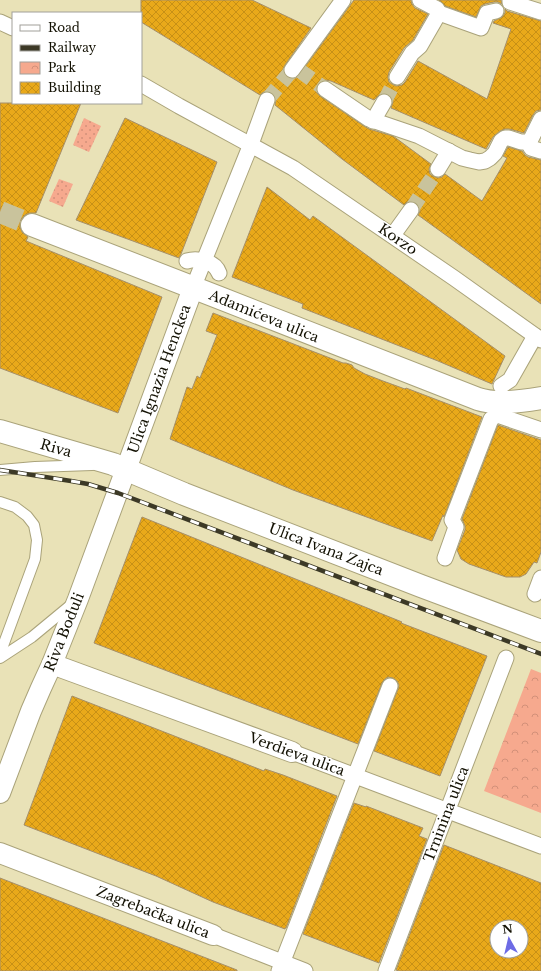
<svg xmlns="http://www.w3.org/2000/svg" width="541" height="971" font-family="'Libre Baskerville',serif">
<defs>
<pattern id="grass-dots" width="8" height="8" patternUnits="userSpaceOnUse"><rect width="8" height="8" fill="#f6a98e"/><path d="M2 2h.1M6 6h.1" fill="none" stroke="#d29079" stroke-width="1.8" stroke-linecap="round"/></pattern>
<pattern id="park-crowns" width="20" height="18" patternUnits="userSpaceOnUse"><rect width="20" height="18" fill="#f6a98e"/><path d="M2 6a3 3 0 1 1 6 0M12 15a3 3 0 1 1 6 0" fill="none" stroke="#d29079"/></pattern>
<pattern id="building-cross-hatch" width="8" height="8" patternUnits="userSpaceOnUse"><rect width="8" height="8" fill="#e9a91a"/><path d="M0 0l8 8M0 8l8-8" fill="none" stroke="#c79016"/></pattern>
</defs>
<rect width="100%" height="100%" fill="#e9e2b7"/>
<g fill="url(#grass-dots)">
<polygon points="84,118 101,126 89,152 73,145"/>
<polygon points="59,179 73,184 63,207 49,201"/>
</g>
<polygon fill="url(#park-crowns)" points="531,669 541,673 541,813 484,791"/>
<g fill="url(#building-cross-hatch)" stroke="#a58f6a" fill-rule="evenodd">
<polygon points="141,0 252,0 311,28 285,65 283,69 284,74 287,77 291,79 296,78 299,75 354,0 411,0 412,4 415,8 428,14 413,40 404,48 389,72 388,77 389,82 392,84 396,86 402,85 405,82 418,61 487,99 511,29 493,23 494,21 502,17 505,13 505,9 507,11 541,21 541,110 536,111 533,115 524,133 509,129 505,129 500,131 493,137 486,149 391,108 393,102 392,97 388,94 384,93 380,94 374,100 331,81 325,80 321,81 318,84 316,89 317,93 320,96 364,126 369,129 393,136 431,164 429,169 430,174 433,176 438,178 442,177 445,174 482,201 507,158 503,156 508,147 522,151 525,155 528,157 541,160 541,304 418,215 420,211 419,207 417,203 412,201 407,202 404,205 342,159 275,105 276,99 274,94 270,92 266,91 262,93 260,95 141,22"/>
<polygon points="439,0 501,0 502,4 498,2 494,2 485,4 481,6 476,17 445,6"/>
<polygon points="0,103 81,103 36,213 30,213 25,215 20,221 20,227 22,232 28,237 26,241 162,297 118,413 0,368"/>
<polygon points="125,118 217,162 181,254 179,258 76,220"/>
<polygon points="267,187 310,220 313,216 505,356 492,384 438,361 302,308 303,304 232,277"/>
<polygon points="213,313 343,363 346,363 352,365 354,368 365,374 383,381 405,389 406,388 482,417 444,517 443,515 432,541 293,490 170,439 187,387 192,389 197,376 200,378 217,335 206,331"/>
<polygon points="498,425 541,440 541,552 537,563 534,562 526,574 520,577 506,577 469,564 461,559 457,550 465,530 465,526 462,519"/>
<polygon points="142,517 402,622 401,623 487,656 440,776 374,751 398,689 399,685 397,681 393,678 388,677 385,679 382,683 358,744 94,643"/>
<polygon points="72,696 264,771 265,769 283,775 337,796 286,928 285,928 285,929 213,902 156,876 24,825"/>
<polygon points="354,803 366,807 366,806 423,828 419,836 427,839 379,963 303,934"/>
<path d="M444,845l97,38v88h-142l-3,-1zM497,927h24v24h-24z"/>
<polygon points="0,878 237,970 237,971 0,971"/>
</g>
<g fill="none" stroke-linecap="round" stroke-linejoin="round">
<g stroke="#c9c39c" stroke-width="15" stroke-dasharray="15 8" stroke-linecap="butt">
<polyline points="299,70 325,89"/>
<polyline points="267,100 292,70"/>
<polyline points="384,102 397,77"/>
<polyline points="411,210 438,169"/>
</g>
<polyline stroke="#c9c39c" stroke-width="22" stroke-dasharray="22 11" stroke-linecap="butt" points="0,212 32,225"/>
<defs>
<g id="service">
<polyline points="0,470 35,467 92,465"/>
<polyline points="0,502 15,507 27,516 34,525 37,540 35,559 0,654"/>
<polyline points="0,658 32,637 72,604"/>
</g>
<g id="pedestrian">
<polyline points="510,0 510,2 541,12"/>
<polyline points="439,13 481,28 487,13 496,11"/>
<polyline points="0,22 13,28"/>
<polyline points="292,70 343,0"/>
<polyline points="397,77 412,53 420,46 439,13 437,9 420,0"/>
<polyline points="141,84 179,106 293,168 454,278 541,340"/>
<polyline points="325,89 369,119 419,136 462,158 470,160 479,162 485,161 490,158 495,153 501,141 505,138 509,138 521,142 528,142 531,139 541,119"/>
<polyline points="373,121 384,102"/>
<polyline points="528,142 531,148 541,151"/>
<polyline points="438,169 449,151"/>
<polyline points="393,235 411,210"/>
<path d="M187,261c10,-3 28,0 32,12"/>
<polyline points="193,288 251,144 267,100"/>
<polyline points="501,386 510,380 535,336"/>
<polyline points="445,558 456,527 452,520 491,419 497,415 500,416 541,430"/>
<polyline points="535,594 541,578"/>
<polyline points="292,752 541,846"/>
<polyline points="213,935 305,971"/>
<polyline points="279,971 390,686"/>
<polyline points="386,971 506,658"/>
</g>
<g id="minor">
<polyline points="52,664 292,752"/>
<polyline points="0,793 31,711 41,688 52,664 78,599 193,288"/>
<polyline points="0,853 213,935"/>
</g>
<g id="primary">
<path d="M32,225l188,73 258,101c18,6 44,2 63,-1"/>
<polyline points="0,431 113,464 184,494 421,586 541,631"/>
</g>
</defs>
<use href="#service" stroke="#aaa37a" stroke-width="12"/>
<use href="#pedestrian" stroke="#aaa37a" stroke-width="17"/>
<use href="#minor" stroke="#aaa37a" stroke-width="22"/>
<use href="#primary" stroke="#aaa37a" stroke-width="24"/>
<use href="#service" stroke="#fff" stroke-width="10"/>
<use href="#pedestrian" stroke="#fff" stroke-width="15"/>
<use href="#minor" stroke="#fff" stroke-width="20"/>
<use href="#primary" stroke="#fff" stroke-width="22"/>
<defs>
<polyline id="rail" points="0,470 71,481 88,484 118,493 541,654"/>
</defs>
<use href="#rail" stroke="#3c3926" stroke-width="4.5"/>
<use href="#rail" stroke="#fff" stroke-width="3" stroke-dasharray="9" stroke-linecap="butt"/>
</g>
<g text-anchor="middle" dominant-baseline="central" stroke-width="3" stroke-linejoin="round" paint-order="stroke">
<g font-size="14" fill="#131103" stroke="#fff">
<text transform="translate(398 239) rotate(34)">Korzo</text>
<text transform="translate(264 316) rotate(22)">Adamićeva ulica</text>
<text transform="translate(159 379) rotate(-70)">Ulica Ignazia Henckea</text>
<text transform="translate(56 448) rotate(16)">Riva</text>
<text transform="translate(326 549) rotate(21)">Ulica Ivana Zajca</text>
<text transform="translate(64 632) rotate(-68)">Riva Boduli</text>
<text transform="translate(297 754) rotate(20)">Verdieva ulica</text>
<text transform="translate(446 814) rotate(-69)">Trninina ulica</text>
<text transform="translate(153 912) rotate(21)">Zagrebačka ulica</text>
</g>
</g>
<rect x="12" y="12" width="130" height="92" fill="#ffffff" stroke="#a1a09a"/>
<rect x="20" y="25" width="20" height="6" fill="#ffffff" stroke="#a1a09a"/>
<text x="48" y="32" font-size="12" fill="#131103">Road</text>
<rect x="20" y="45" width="20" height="6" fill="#3c3926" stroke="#a1a09a"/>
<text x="48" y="52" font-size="12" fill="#131103">Railway</text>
<rect x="20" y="62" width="20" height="12" fill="url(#park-crowns)" stroke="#a1a09a"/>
<text x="48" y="72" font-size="12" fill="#131103">Park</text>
<rect x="20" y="82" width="20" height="12" fill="url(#building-cross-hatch)" stroke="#a1a09a"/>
<text x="48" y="92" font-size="12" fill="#131103">Building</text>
<g transform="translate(509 939) rotate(352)"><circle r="19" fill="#ffffff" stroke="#a1a09a"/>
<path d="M0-3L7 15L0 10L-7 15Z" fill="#6d6be5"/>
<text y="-6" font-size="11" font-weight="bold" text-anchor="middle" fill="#131103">N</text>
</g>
</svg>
